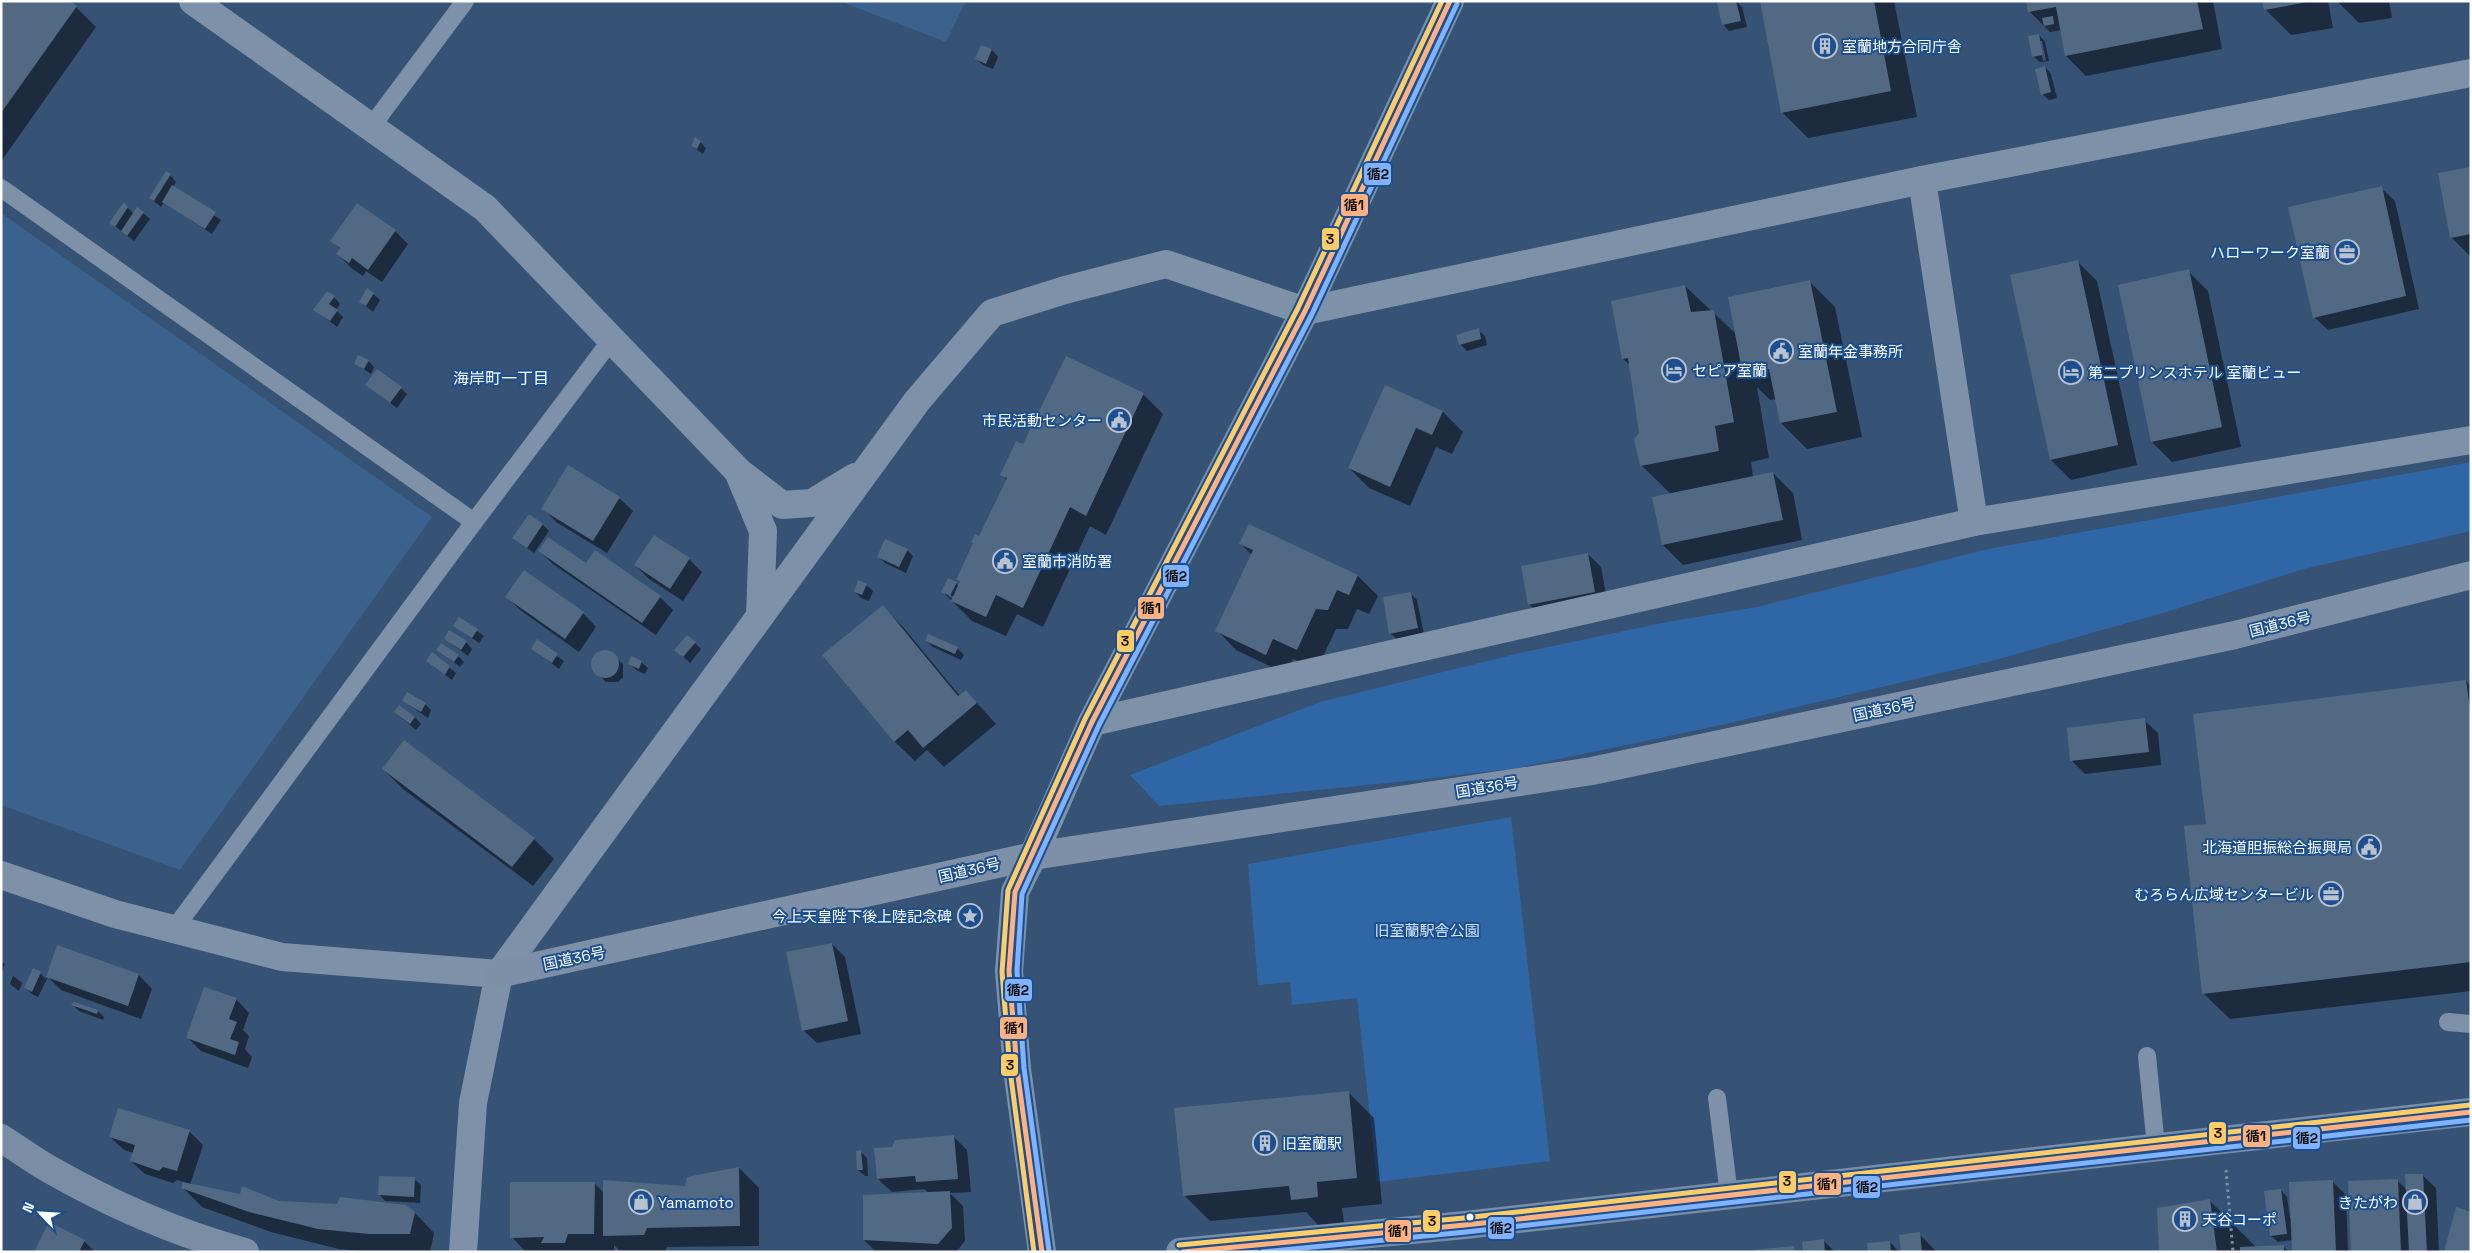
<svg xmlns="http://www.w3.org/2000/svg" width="2472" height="1253" font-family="'Space Grotesk','Noto Sans JP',sans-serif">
<rect width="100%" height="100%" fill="#365274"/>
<g fill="#2f66a5">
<polygon points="2471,462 2471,531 2304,569 2163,613 1992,661 1717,726 1516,768 1428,779 1159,806 1130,775 1320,702 1524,652 1672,621 1757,607 1988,549"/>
<polygon points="1511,817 1550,1161 1377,1182 1357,998 1292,1005 1290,982 1258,985 1248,864"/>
</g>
<g fill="#3b618d">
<polygon points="839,1 966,1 946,42"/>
<polygon points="1,213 432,517 180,870 1,805"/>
</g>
<g fill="#0007" fill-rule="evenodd">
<polygon points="1,1 76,7 96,27 2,160"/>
<polygon points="1732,1 1736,1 1742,7 1747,27 1729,31 1723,24"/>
<polygon points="1761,1 1894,1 1917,117 1808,138 1782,112"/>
<polygon points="2028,1 2213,1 2222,49 2086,76 2066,56 2061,30 2050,32 2030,12"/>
<polygon points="2263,1 2328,1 2333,28 2291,35 2265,9"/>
<polygon points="2337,1 2389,1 2392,18 2359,23"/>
<path d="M2039,35l6,7 4,19 -9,1 -7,-6zM2039,41h3l4,19 -3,1z"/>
<polygon points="982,46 992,50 998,57 993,69 983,65 976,59"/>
<polygon points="2045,67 2051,74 2057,98 2049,100 2042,94"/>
<polygon points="700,142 706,148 703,154 692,146"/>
<polygon points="2471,168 2471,257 2451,237"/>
<polygon points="170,175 176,182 173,187 221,220 212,234 164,202 161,207 150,198"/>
<polygon points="2381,188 2395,201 2419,309 2328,330 2314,317"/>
<polygon points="124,204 134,214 143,213 150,219 134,241 111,223"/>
<polygon points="395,231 408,244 382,282 366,271 363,276 351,268 338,254 341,250 332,241"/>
<polygon points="2077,261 2097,281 2137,465 2071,480 2051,460"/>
<polygon points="2188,271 2208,291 2241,447 2172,462 2152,442"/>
<polygon points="1809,281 1835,307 1862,437 1807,449 1781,423 1776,399 1770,400 1757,387 1769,458 1751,462 1753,477 1773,473 1793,493 1802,540 1683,565 1663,545 1671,494 1641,465 1641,434 1630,365 1623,359 1685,286 1736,334"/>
<polygon points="373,294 380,300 373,312 361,302"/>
<polygon points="334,297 340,304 336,310 343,317 337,327 315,310"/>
<polygon points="1478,330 1485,336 1487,345 1467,351 1460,344"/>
<polygon points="368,361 374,367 371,374 355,363"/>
<polygon points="366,385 401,388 407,394 397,408"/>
<polygon points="1386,387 1443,412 1463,432 1452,454 1436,447 1410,506 1369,488 1349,468"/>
<path d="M1143,394l20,20 -57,121 -16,-9 -47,101 -26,-13 -11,22 -34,-15 -29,-29 13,-9 3,3 2,-4 -3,-3 49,-99 -5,-6 22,-28zM949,594l7,4 -1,2 -6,-3z"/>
<polygon points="619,498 633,511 607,553 556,522 543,508"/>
<polygon points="542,524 549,531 534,553 514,538"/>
<polygon points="1249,525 1358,576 1378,596 1369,614 1357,609 1348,629 1336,629 1317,669 1293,659 1286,674 1236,650 1217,630 1252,555 1241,544"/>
<polygon points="907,550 913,556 906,573 885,563 879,557"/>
<polygon points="539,551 586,565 660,597 673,610 656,635 553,564"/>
<polygon points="1588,554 1601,567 1608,605 1543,618 1529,604"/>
<polygon points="689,559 702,572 683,601 649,579 635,565"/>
<polygon points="866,585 873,591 869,601 861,598 855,592"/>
<polygon points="1411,594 1417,600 1424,634 1397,639 1390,633"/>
<polygon points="507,597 583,613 596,627 579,652 520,610"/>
<polygon points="883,607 903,627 960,696 966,691 996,724 944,767 927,750 915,761 895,742 824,655"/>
<polygon points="460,619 484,636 479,643 455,626"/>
<polygon points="445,639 466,642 472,649 468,656"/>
<polygon points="537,641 564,661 559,669 532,648"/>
<polygon points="926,641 957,648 964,655 961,660 933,647"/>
<polygon points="695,643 701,649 690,663 676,650"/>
<polygon points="438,650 458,656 464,662 460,667"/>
<polygon points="601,652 609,652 623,664 623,677 618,682 606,682 593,669 594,657"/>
<polygon points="432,654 456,673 452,680 434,667"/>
<polygon points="641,662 648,668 645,674 636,670 629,663"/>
<polygon points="2466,681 2471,686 2471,991 2230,1019 2203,993 2208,825"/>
<polygon points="403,701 425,704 431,710 428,718"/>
<polygon points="395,712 415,717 421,724 416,730"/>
<polygon points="2144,720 2158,733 2161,765 2085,774 2072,761"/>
<polygon points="383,769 534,839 554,859 533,886 403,789"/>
<polygon points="832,944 845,957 861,1034 817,1043 803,1030"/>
<polygon points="58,947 139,975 152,989 141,1019 61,990 48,977 38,997 32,994 25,988 40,973 46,979"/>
<polygon points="1,961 5,964 1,973"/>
<polygon points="13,976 22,983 19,991 10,984"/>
<polygon points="236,999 249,1013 243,1030 249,1036 245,1049 252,1057 248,1068 201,1051 188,1038"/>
<polygon points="73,1005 98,1011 104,1017 103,1020 79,1011"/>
<polygon points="1348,1092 1374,1118 1382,1204 1342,1208 1344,1222 1318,1225 1306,1212 1210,1221 1184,1195"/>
<polygon points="189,1131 203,1145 190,1185 279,1202 414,1212 434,1233 430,1252 371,1252 339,1249 271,1232 202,1207 182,1187 184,1182 177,1180 173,1183 145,1174 131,1161 134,1153 124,1150 110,1137"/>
<polygon points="954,1137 967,1150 971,1192 950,1193 963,1206 965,1241 956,1252 876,1252 864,1240 929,1193 924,1189 892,1192 878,1179"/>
<polygon points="861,1152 867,1158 868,1176 865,1176 858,1170"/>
<polygon points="739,1168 759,1188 759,1246 667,1247 665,1252 621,1252 614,1245 614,1252 526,1252 512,1237 594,1183 604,1193 686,1187"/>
<polygon points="2422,1175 2436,1188 2439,1252 2352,1252 2397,1180 2407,1190"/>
<polygon points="414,1179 421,1185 420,1203 385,1201 379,1194"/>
<polygon points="2333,1182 2346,1195 2348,1252 2293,1252 2292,1240 2278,1242 2271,1236 2281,1190 2287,1197 2290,1218 2292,1218"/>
<polygon points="2209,1200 2256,1247 2283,1246 2289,1252 2160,1252"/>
<polygon points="1919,1234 1937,1252 1902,1252"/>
<polygon points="1823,1240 1835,1252 1804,1252"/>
<polygon points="84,1241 95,1252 35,1252"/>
<polygon points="1890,1242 1899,1252 1869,1252"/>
</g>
<g fill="#526984">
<polygon points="1,1 70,1 77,6 1,113"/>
<polygon points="1726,1 1736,1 1741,21 1722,25 1717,3"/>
<polygon points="1760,1 1874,1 1891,91 1781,113"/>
<polygon points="2026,1 2197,1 2203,29 2065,56 2056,7 2028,12"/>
<polygon points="2262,1 2308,1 2308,2 2264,10"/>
<polygon points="2053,16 2054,24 2044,26 2042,18"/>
<polygon points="2039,34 2043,55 2032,57 2028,36"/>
<polygon points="981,45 992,49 986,64 975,59"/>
<polygon points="2045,66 2051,92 2041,95 2035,69"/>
<polygon points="695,137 701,141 697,149 691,146"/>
<polygon points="2471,167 2471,234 2450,238 2438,173"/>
<polygon points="166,171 171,174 154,201 149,198"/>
<polygon points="172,185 216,212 205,229 162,202"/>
<polygon points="2382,186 2406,296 2313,318 2288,207"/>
<polygon points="124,202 128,207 115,227 109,223"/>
<polygon points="357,203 396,230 368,270 352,258 349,263 336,254 340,248 330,241"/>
<polygon points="137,207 144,212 127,236 121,231"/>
<polygon points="2078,260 2118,445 2050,460 2010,275"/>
<polygon points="2189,269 2222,427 2151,442 2118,285"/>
<polygon points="1810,280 1837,412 1780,423 1769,369 1743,375 1728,297"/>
<polygon points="1685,285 1691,312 1714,310 1734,422 1715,426 1719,451 1640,466 1634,439 1639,433 1628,358 1622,359 1611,301"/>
<polygon points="367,288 374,293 366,306 359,302"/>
<polygon points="327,291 335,296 329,304 338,310 330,321 313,310"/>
<polygon points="1479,328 1481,339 1459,345 1456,335"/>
<polygon points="358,355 369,360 364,369 354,364"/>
<polygon points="1066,356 1144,393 1086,516 1070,507 1023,608 996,595 986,617 951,601 960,581 956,580 973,543 971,542 975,534 979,536 1007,478 1000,475 1016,441 1023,444"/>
<polygon points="377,369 402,387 390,403 365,385"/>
<polygon points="1385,385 1443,411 1432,435 1416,428 1390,487 1348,468"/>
<polygon points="568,465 620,497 593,541 541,509"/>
<polygon points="1773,472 1783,520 1662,545 1652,497"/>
<polygon points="529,514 543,524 527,548 512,538"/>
<polygon points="1249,524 1358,575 1349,595 1337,590 1328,610 1316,609 1297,650 1273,639 1266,655 1215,631 1253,550 1239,544"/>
<polygon points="654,535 690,558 670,589 634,565"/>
<polygon points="548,537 586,563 595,550 661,596 642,623 538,551"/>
<polygon points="885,539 908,549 899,567 877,557"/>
<polygon points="1588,553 1595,592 1528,605 1521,566"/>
<polygon points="524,570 584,612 565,639 505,597"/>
<polygon points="948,578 957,582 950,596 941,592"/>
<polygon points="858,580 867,584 862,595 854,592"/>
<polygon points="1411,592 1418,628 1389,634 1383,597"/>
<polygon points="883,605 958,696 966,690 977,703 923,748 908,730 894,742 822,655"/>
<polygon points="459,617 478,629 472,638 453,626"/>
<polygon points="449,630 467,641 461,650 444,639"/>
<polygon points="928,634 958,647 955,654 925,641"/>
<polygon points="687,635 696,642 683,657 674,650"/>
<polygon points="537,639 558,654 552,663 531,649"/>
<polygon points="441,643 459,655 454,662 436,650"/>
<circle cx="605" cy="664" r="14"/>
<polygon points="432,652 450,666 445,675 426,661"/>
<polygon points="631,656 642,661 639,669 628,664"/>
<polygon points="2466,680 2471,715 2471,962 2202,994 2184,826 2206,824 2193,714"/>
<polygon points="407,692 426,703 421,712 402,701"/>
<polygon points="399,705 415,717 410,724 394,712"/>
<polygon points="2145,718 2149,752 2070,761 2067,728"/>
<polygon points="404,740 535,838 512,867 382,769"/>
<polygon points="832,943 848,1021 802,1031 786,952"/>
<polygon points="57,945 139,974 128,1006 46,977"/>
<polygon points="33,968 41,972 32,992 24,988"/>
<polygon points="204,987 237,998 229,1019 237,1022 230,1039 239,1042 235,1055 186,1038"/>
<polygon points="74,1002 98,1010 97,1014 71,1005"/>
<polygon points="1349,1091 1357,1178 1317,1182 1318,1197 1291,1200 1289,1186 1183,1196 1174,1108"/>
<polygon points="118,1108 190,1130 177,1171 163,1167 159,1171 130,1161 135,1145 109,1137"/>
<polygon points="954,1135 958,1179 916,1182 915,1176 877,1179 874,1148 892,1147 895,1140"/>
<polygon points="861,1150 863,1170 857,1170 856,1151"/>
<polygon points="739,1167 740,1226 647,1228 644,1235 603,1236 603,1180 685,1186 687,1177"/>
<polygon points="2405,1174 2423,1174 2427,1252 2409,1252"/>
<polygon points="379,1176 415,1177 414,1197 378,1195"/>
<polygon points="2398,1179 2401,1252 2351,1252 2348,1181"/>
<polygon points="2333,1180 2336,1252 2292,1252 2289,1182"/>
<polygon points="183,1182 240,1194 242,1186 279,1201 337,1204 340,1197 406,1205 415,1212 410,1234 369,1234 318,1229 249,1212 181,1188"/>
<polygon points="510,1182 595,1182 594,1234 568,1234 565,1243 541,1243 544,1237 510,1238"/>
<polygon points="2281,1189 2287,1234 2270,1236 2264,1191"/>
<polygon points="950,1191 952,1228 938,1244 863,1240 863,1195"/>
<polygon points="2210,1199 2217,1252 2159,1252 2157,1208"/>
<polygon points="2456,1207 2471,1212 2471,1252 2444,1252"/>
<polygon points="49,1222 85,1240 79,1252 34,1252"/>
<polygon points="1920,1232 1922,1252 1901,1252 1899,1235"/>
<polygon points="1824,1239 1825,1252 1803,1252 1802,1242"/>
<polygon points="1890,1241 1891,1252 1868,1252 1867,1243"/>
<polygon points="2284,1245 2284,1252 2240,1252 2240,1247"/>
<polygon points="1794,1246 1795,1252 1754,1252 1753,1250"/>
</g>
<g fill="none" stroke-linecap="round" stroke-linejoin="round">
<polyline stroke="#7d92a8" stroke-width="3" stroke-dasharray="2.5 4" stroke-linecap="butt" points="2226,1170 2233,1252"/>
<g stroke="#7d92a8" stroke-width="18">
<polyline points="371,127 465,1"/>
<polyline points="1,188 474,522"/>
<polyline points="174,929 474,522 612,339"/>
<polyline points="2448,1022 2471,1024"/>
<polyline points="2147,1056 2156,1147"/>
<polyline points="1717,1098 1729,1195"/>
</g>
<g stroke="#7d92a8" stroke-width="28">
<polyline points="1922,180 1974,522"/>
<polyline points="1092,722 1974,522 2471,440"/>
<polyline points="1033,856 1015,892 1009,971 1017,1069 1042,1252"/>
<polyline points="1,875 115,914 282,957 499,974 473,1103 463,1252"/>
</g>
<g stroke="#7d92a8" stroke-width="28">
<polyline points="193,1 485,208 738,471 763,531 760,616"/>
<polyline points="739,472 782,505 812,503 855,477"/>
<polyline points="1033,856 1092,722 1305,311 1450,1"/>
<polyline points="499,974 917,401 992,313 1065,290 1166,264 1305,311 1922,180 2471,73"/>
</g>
<g stroke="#798da4" stroke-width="28">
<path d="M1,1138c16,10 32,22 48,31 63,36 127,64 196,83"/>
<polyline points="1180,1252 1465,1225 2471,1112"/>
</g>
<polyline stroke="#7e90a7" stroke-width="28" points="499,974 1033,856 1592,771 2235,635 2471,575"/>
<defs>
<g id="bus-1">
<polyline points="1042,1252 1017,1069 1009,971 1015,892 1092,722 1305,311 1450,1"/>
<polyline points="1183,1252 1465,1225 2471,1112"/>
</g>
<g id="bus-2">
<polyline points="1049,1251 1024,1068 1017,971 1022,894 1099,725 1312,314 1457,4"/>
<polyline points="1262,1252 1466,1232 2471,1120"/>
</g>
<g id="bus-3">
<polyline points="1179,1245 1464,1218 2470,1105"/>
<polyline points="1034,1252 1010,1070 1002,972 1008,890 1085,719 1298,308 1442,1"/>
</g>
</defs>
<use href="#bus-1" stroke="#1b4f8f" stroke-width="9"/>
<use href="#bus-2" stroke="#1b4f8f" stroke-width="9"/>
<use href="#bus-3" stroke="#1b4f8f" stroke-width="9"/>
<use href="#bus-1" stroke="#ffb280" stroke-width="5"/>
<use href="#bus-2" stroke="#80b2ff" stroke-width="5"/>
<use href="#bus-3" stroke="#fc6" stroke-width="5"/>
</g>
<defs>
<symbol id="building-ring" viewBox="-11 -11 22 22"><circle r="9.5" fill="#1b4f8f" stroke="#b9c2ce" stroke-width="1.5"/><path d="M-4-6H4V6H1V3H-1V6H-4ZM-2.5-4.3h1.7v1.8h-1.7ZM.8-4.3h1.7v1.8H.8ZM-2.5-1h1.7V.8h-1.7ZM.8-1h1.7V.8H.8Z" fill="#b9c2ce"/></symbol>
<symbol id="office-ring" viewBox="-11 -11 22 22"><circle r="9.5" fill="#1b4f8f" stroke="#b9c2ce" stroke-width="1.5"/><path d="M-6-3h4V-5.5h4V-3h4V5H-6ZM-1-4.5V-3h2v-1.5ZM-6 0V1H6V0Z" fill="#b9c2ce"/></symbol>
<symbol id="civic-ring" viewBox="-11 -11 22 22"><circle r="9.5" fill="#1b4f8f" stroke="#b9c2ce" stroke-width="1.5"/><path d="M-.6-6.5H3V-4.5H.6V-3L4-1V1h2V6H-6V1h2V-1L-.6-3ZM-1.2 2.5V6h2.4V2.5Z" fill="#b9c2ce"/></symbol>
<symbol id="hotel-ring" viewBox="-11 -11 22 22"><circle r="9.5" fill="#1b4f8f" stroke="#b9c2ce" stroke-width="1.5"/><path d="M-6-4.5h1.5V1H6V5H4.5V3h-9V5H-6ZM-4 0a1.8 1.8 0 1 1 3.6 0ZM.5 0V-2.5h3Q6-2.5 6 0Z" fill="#b9c2ce"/></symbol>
<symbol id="sight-ring" viewBox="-11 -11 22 22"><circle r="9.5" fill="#1b4f8f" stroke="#b9c2ce" stroke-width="1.5"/><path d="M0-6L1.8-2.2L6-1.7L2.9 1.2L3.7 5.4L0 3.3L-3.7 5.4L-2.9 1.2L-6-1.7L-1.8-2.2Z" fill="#b9c2ce"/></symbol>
<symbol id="shop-ring" viewBox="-11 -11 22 22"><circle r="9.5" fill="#1b4f8f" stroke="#b9c2ce" stroke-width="1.5"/><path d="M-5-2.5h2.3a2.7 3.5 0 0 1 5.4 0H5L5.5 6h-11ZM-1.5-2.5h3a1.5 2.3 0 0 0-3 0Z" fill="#b9c2ce"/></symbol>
</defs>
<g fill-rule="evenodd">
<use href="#building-ring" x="1811" y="32" width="28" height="28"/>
<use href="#office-ring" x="2333" y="238" width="28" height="28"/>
<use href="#civic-ring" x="1767" y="337" width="28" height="28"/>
<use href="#hotel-ring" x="1660" y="356" width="28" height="28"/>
<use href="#hotel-ring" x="2057" y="358" width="28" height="28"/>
<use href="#civic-ring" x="1105" y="406" width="28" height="28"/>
<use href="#civic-ring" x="991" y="547" width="28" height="28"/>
<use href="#civic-ring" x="2355" y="833" width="28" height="28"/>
<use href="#office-ring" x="2317" y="880" width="28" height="28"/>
<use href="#sight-ring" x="956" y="902" width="28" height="28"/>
<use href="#building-ring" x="1251" y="1129" width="28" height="28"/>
<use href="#shop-ring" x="627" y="1188" width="28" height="28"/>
<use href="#shop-ring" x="2401" y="1188" width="28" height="28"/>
<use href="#building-ring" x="2171" y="1205" width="28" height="28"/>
</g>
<circle fill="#fff" stroke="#1b4f8f" stroke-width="2" cx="1470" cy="1217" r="4.5"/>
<g text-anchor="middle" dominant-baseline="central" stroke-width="4" stroke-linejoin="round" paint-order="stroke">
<g font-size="15" fill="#fff" stroke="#1b4f8f" text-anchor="start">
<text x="1842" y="46">室蘭地方合同庁舎</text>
<text x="2330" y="252" text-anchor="end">ハローワーク室蘭</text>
<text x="1798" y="351">室蘭年金事務所</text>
<text x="1692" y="370">セピア室蘭</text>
<text x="2088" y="372">第二プリンスホテル 室蘭ビュー</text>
<text x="1102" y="420" text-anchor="end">市民活動センター</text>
<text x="1022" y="561">室蘭市消防署</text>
<text x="2352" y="847" text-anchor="end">北海道胆振総合振興局</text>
<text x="2314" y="894" text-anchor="end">むろらん広域センタービル</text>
<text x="952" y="916" text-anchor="end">今上天皇陛下後上陸記念碑</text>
<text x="1282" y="1143">旧室蘭駅</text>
<text x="658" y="1202">Yamamoto</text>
<text x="2398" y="1202" text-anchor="end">きたがわ</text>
<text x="2202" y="1219">天谷コーポ</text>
</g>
<g font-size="15" fill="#fff" stroke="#1b4f8f">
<text transform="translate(2280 624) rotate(-14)">国道36号</text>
<text transform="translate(1884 709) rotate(-12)">国道36号</text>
<text transform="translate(1487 787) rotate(-9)">国道36号</text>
<text transform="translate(969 870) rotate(-13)">国道36号</text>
<text transform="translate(574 958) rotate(-12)">国道36号</text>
</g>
<g font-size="15" fill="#cfe3fa" stroke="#1b4f8f">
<text x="1427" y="930">旧室蘭駅舎公園</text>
</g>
<g font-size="16" fill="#fff" stroke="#1b4f8f">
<text x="501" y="378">海岸町一丁目</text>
</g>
</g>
<g stroke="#1b4f8f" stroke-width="2">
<rect x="1363" y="162" width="29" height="24" rx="5" fill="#80b2ff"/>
<rect x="1340" y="193" width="29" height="24" rx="5" fill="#ffb280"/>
<rect x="1321" y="227" width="19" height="24" rx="5" fill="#fc6"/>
<rect x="1162" y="564" width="28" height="24" rx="5" fill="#80b2ff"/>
<rect x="1137" y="596" width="28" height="24" rx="5" fill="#ffb280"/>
<rect x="1116" y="629" width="19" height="24" rx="5" fill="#fc6"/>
<rect x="1004" y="978" width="29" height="24" rx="5" fill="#80b2ff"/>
<rect x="999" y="1016" width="29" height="24" rx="5" fill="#ffb280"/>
<rect x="1000" y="1053" width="19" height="24" rx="5" fill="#fc6"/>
<rect x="2208" y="1121" width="19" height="24" rx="5" fill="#fc6"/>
<rect x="2242" y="1124" width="29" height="24" rx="5" fill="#ffb280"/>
<rect x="2292" y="1126" width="29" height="24" rx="5" fill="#80b2ff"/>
<rect x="1778" y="1170" width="19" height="24" rx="5" fill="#fc6"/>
<rect x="1813" y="1172" width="29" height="24" rx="5" fill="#ffb280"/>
<rect x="1852" y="1175" width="29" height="24" rx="5" fill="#80b2ff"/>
<rect x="1422" y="1209" width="19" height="24" rx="5" fill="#fc6"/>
<rect x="1487" y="1216" width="28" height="24" rx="5" fill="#80b2ff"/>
<rect x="1384" y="1219" width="28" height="24" rx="5" fill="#ffb280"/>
</g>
<g font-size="14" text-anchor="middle" font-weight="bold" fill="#111">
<text x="1378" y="179">循2</text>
<text x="1354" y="210">循1</text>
<text x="1330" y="244">3</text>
<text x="1176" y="581">循2</text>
<text x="1151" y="613">循1</text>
<text x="1125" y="646">3</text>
<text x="1018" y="995">循2</text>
<text x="1014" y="1033">循1</text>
<text x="1010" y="1070">3</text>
<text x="2218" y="1138">3</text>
<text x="2256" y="1141">循1</text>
<text x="2307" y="1143">循2</text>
<text x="1787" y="1186">3</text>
<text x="1827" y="1189">循1</text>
<text x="1867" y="1192">循2</text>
<text x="1432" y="1226">3</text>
<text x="1501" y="1233">循2</text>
<text x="1398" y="1236">循1</text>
</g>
<rect width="2472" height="1253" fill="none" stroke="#ffffff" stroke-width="5"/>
<g transform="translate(40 1213) rotate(295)" stroke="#1b4f8f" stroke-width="4" paint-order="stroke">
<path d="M0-4L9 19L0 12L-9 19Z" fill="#ffffff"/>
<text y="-8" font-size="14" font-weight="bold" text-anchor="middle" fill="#ffffff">N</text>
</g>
</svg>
